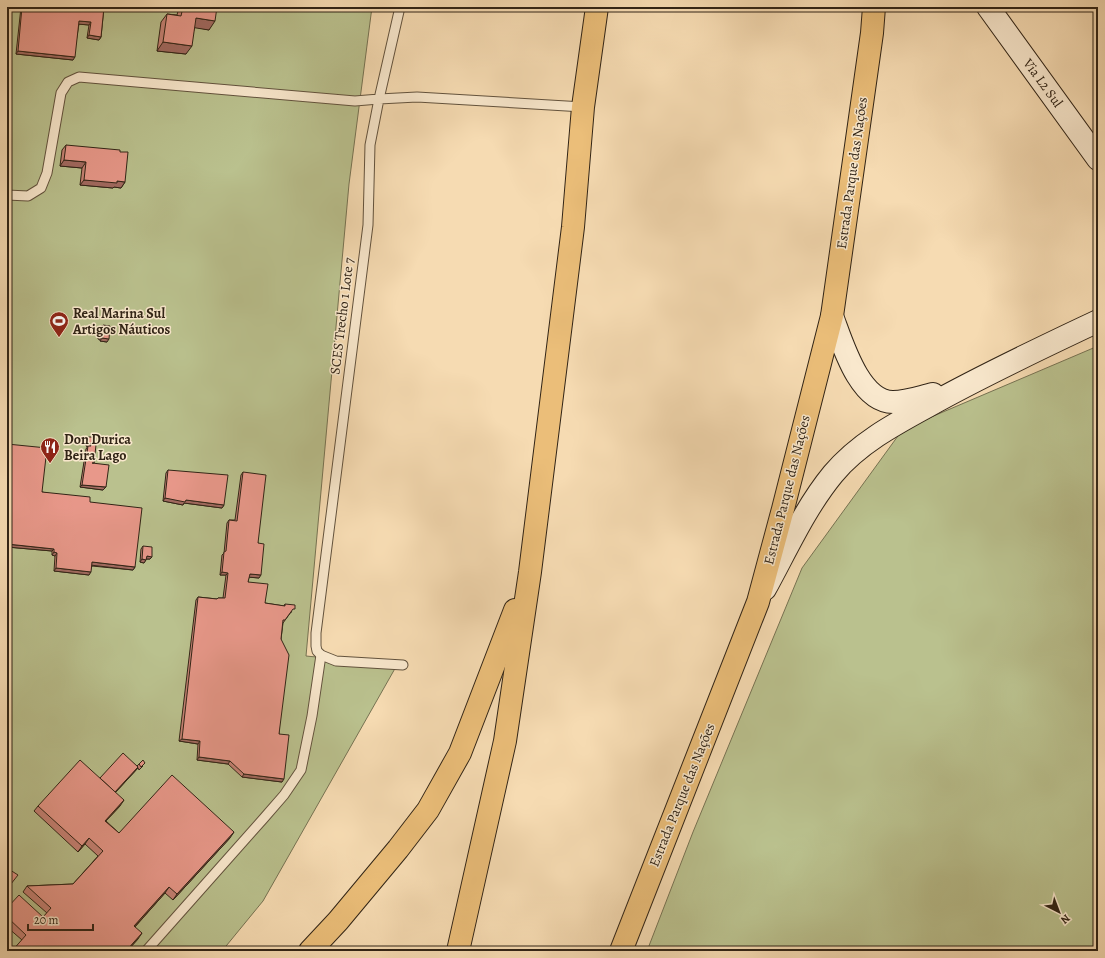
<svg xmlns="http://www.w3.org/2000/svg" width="1105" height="958" font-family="Alegreya,serif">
<rect width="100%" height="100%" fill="#f6dbb2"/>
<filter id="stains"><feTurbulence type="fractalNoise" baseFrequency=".005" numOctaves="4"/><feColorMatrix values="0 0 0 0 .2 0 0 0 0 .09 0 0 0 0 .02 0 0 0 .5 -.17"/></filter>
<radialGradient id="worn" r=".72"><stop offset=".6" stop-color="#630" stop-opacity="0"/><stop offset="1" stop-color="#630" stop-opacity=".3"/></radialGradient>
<g fill="#bac18e" stroke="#767252">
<polygon points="7,7 372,7 349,184 306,656 397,665 263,901 222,951 7,951"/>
<polygon points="1098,346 1098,951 647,951 693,832 802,568 903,429"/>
</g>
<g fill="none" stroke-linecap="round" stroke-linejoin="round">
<defs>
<g id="lane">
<polyline points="7,195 28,196 41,188 47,173 61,93 68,82 79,77 355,101 379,99 400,7"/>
<polyline points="403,665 336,661 321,655 317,651 316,646 316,633 368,225 370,145 379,99 417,97 583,107"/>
<polyline points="146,951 264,818 284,795 301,770 312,716 321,655"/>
</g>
<g id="secondary">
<polyline points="988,7 1098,159"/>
<path d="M832,316c10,26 27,86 61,86 14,0 27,-5 40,-8"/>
<path d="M765,589c21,-38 40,-81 68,-115 25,-30 60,-49 95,-68 55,-31 113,-58 170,-85"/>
</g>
<g id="highway">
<polyline points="310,951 338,921 398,849 428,810 460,753 515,610"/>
<polyline points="458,951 505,741 530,572 573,227 583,107 597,7"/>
<polyline points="621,951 758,602 783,509 832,316 872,33 874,7"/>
</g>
</defs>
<use href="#lane" stroke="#62523d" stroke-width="11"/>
<use href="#secondary" stroke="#312416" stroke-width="24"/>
<use href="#highway" stroke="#312416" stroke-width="24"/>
<use href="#lane" stroke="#f9e8cd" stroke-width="9"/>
<use href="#secondary" stroke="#f9e8cd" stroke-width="22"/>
<use href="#highway" stroke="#ebbe79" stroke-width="22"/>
</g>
<g fill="#c88377" stroke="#312416">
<polygon points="21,7 104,7 101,37 99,40 87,38 89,25 79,24 73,60 16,54"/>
<polygon points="179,7 217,7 209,30 195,27 186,54 157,51 161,22 167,14 177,15"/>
<polygon points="66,145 125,182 121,188 114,187 113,188 80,185 82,168 60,166 62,150"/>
<polygon points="103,325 107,342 100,341 100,339 98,339 99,329 101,326 102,327"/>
<polygon points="88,437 93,444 94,463 93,464 106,487 103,490 80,487 86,449 88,446 86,446 86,440"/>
<polygon points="7,444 42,492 90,502 135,567 133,570 92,566 89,575 54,571 55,556 52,555 52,551 7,547"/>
<polygon points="168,470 224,505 222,508 184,503 183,505 163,501 166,473"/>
<polygon points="243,472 258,543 259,578 249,577 248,582 265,603 284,606 285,604 292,612 291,612 283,623 281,639 279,734 282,782 242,777 228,764 197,760 198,744 179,741 196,600 198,597 217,599 218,598 223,598 226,575 220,575 222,555 224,553 227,523 229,520 235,520 241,475"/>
<polygon points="143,546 150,559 146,559 144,563 140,562 141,549"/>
<polygon points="139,764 143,766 139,770 138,768 115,793 120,806 106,821 119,833 230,838 173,900 165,893 135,927 138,939 127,951 12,951 22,940 7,927 7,908 43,917 47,913 23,892 27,886 73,884 98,856 85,844 78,852 34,811 38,806 100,778 137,766"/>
</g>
<g fill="#a26a61" stroke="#312416">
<polygon points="196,18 215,21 209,30 190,27"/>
<polygon points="79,21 91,22 89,25 77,24"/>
<polygon points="89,35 101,37 99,40 87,38"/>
<polygon points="163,42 192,46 186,54 157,51"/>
<polygon points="18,51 75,57 73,60 16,54"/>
<polygon points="64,160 86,162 82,168 60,166"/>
<polygon points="84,180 117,181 125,182 121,188 114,187 113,188 80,185"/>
<polygon points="100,336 102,337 100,339 98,339"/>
<polygon points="102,338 109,339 107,342 100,341"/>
<polygon points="88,443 93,444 92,444 90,447 86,446"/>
<polygon points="82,485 106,487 103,490 80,487"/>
<polygon points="165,498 186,500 224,505 222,508 184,503 183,505 163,501"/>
<polygon points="7,544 54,549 52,551 7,547"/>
<polygon points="54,552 57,553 55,556 52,555"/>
<polygon points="147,556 152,557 150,559 145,559"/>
<polygon points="142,559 146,560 144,563 140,562"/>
<polygon points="92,562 135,567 133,570 90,565"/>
<polygon points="56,568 91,572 89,575 54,571"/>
<polygon points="222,572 228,573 226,575 220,575"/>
<polygon points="250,574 261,575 259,578 247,577"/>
<polygon points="182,739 200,741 198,744 179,741"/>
<polygon points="199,757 230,761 228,764 197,760"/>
<polygon points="138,767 136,770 113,795 115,792"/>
<polygon points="244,774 284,779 282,782 242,777"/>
<polygon points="124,800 120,806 101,826 105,821"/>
<polygon points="234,832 230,838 173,900 177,894"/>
<polygon points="89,838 85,844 78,852 82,846"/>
<polygon points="169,887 165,893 130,932 134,926"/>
<polygon points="142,933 138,939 127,951 126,951"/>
</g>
<g fill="#e8988a" stroke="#312416">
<polygon points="22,7 104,7 101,37 89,35 91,22 79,21 75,57 18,51"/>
<polygon points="183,7 217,7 215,21 196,18 192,46 163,42 167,14 181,16"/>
<polygon points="66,145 120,150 120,152 128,152 125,182 117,181 117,183 84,180 86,162 64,160"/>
<polygon points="103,325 110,326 109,339 102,338 102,337 100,336 101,326 103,327"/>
<polygon points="88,437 94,437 93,444 88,443"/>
<polygon points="7,444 47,448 42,492 90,497 90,502 142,508 135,567 92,562 91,572 56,568 57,553 54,552 54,549 7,544"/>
<polygon points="92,444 96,445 94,463 92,463 109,465 106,487 82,485 88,446 91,446"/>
<polygon points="168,470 228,475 224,505 186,500 185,502 165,498"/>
<polygon points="243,472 266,475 258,543 264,544 261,575 250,574 248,582 268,584 265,603 285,606 285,604 295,605 295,609 293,609 285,620 283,620 281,639 289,655 279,734 289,735 284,779 244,774 230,761 199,757 200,741 182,739 198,597 217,599 218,598 225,598 228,573 222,572 224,552 226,551 229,520 237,521"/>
<polygon points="143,546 152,547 152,557 147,556 146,560 142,559"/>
<polygon points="123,753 138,767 115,792 100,778"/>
<polygon points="80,760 124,800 105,821 119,833 172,775 234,832 177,894 169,887 134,926 142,933 126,951 12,951 26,935 7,917 7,908 19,895 43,917 51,908 27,886 73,884 103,851 89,838 82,846 38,806"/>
<polygon points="143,760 145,763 141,767 139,764"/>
<polygon points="7,868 18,875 7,889"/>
</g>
<defs>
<symbol id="stadium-pin" viewBox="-11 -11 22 30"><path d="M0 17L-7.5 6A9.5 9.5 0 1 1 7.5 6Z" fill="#8f2418" stroke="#f9e8cd"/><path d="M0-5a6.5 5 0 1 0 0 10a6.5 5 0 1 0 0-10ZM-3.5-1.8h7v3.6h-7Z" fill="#fff"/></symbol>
<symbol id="restaurant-pin" viewBox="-11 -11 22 30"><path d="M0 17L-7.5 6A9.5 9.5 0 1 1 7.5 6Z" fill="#8f2418" stroke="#f9e8cd"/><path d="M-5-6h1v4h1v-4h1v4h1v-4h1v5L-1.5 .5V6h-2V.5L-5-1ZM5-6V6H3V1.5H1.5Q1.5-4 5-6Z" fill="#fff"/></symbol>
</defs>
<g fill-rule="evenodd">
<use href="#stadium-pin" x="48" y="310" width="22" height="30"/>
<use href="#restaurant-pin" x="39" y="436" width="22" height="30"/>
</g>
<g text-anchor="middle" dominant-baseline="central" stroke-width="3" stroke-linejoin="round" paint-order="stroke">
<g font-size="14" fill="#312416" stroke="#f9e8cd">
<text transform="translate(1043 83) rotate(54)">Via L2 Sul</text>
<text transform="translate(852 173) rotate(-82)">Estrada Parque das Nações</text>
<text transform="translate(342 316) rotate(-83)">SCES Trecho 1 Lote 7</text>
<text transform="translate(787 490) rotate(-76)">Estrada Parque das Nações</text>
<text transform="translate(682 795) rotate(-68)">Estrada Parque das Nações</text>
</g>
<g font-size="14" font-weight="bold" fill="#312416" stroke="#f9e8cd" text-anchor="start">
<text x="73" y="313">Real Marina Sul<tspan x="73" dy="16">Artigos Náuticos</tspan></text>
<text x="64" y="439">Don Durica<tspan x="64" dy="16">Beira Lago</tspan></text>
</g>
</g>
<rect width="1105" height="958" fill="none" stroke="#f6dbb2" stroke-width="24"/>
<rect x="8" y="8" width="1089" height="942" fill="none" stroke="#312416" stroke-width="2"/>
<rect x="12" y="12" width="1081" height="934" fill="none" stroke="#312416"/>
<g transform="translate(1059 912) rotate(138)" stroke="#f9e8cd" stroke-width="3" paint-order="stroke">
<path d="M0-3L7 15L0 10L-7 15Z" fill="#312416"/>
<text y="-6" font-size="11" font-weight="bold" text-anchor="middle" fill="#312416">N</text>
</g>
<path d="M28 924v6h65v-6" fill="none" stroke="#312416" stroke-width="2"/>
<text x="34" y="924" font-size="12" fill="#312416" stroke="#f9e8cd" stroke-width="3" paint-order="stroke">20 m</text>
<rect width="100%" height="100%" filter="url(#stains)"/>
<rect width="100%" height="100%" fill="url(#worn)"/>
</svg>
